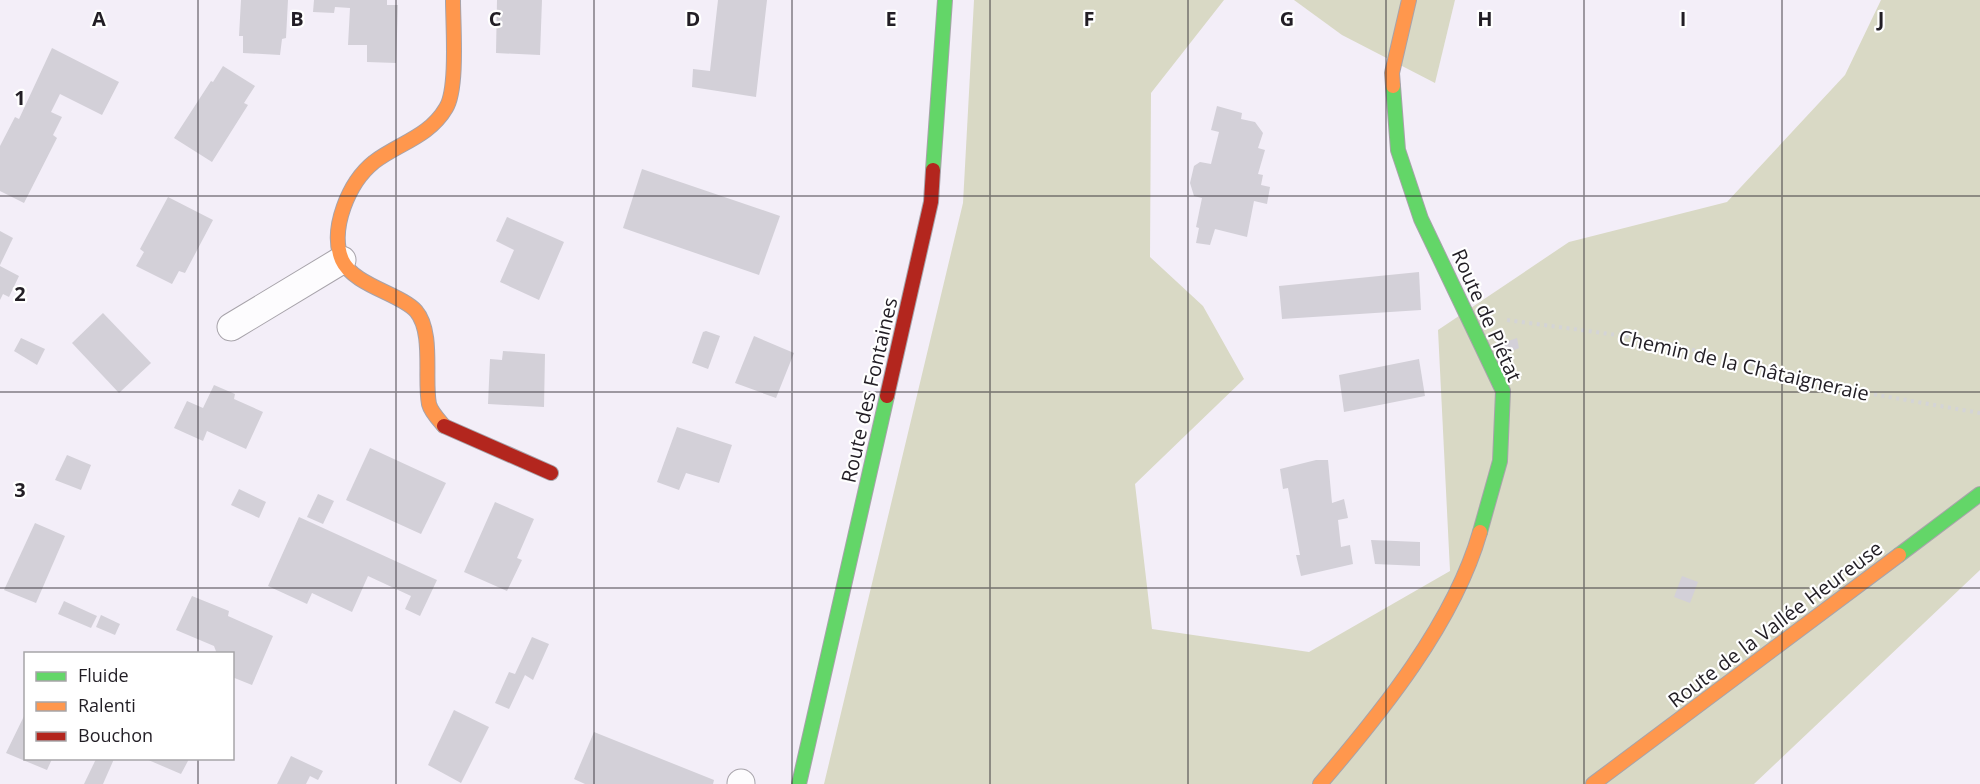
<svg xmlns="http://www.w3.org/2000/svg" width="1980" height="784" font-family="'Open Sans',sans-serif">
<rect width="100%" height="100%" fill="#f3eef8"/>
<g fill="#d9d9c5">
<polygon points="974,0 1224,0 1151,93 1150,257 1203,306 1244,379 1135,484 1152,629 1309,652 1450,571 1438,330 1569,242 1727,202 1845,75 1881,0 1980,0 1980,570 1754,784 824,784 963,203"/>
<polygon points="1294,0 1455,0 1435,83 1342,35"/>
</g>
<g fill="#d3d0d8">
<polygon points="241,0 288,0 286,38 282,39 280,55 243,53 243,36 239,36"/>
<polygon points="314,0 387,0 387,5 398,5 396,63 367,62 367,45 348,45 350,8 335,7 334,13 313,12"/>
<polygon points="497,0 542,0 540,55 496,53"/>
<polygon points="718,0 767,0 756,97 692,87 693,69 710,71"/>
<polygon points="52,48 119,82 102,115 60,94 51,112 62,117 53,135 57,138 24,203 0,191 0,146 15,117 19,119"/>
<polygon points="223,66 255,86 244,103 248,105 212,162 174,138 211,81 213,82"/>
<polygon points="1217,106 1242,113 1241,119 1255,122 1263,133 1258,148 1265,150 1258,174 1263,175 1261,185 1270,187 1267,204 1254,201 1247,237 1215,229 1210,245 1196,243 1199,228 1196,227 1202,198 1194,196 1190,183 1194,166 1200,162 1211,164 1219,132 1211,130"/>
<polygon points="642,169 780,216 759,275 623,228"/>
<polygon points="168,197 213,220 185,273 179,271 172,284 136,266 144,252 140,249"/>
<polygon points="507,217 564,242 539,300 500,282 514,250 496,241"/>
<polygon points="0,231 13,238 0,265"/>
<polygon points="0,266 19,276 9,297 3,294 0,300"/>
<polygon points="1419,272 1421,310 1282,319 1279,286"/>
<polygon points="103,313 151,363 119,393 72,343"/>
<polygon points="706,331 720,336 708,369 692,363 703,332"/>
<polygon points="754,336 794,353 776,398 735,383"/>
<polygon points="21,338 45,349 37,365 14,351"/>
<polygon points="1517,338 1519,348 1508,353 1503,343"/>
<polygon points="503,351 545,354 544,407 488,404 490,359 502,360"/>
<polygon points="1419,359 1425,396 1344,412 1339,375"/>
<polygon points="214,385 235,394 234,399 263,412 246,449 207,431 203,441 174,428 187,401 203,408"/>
<polygon points="677,427 732,445 719,483 686,473 679,490 657,482"/>
<polygon points="370,448 446,483 421,534 346,500"/>
<polygon points="67,455 91,465 81,490 55,480"/>
<polygon points="1316,460 1328,460 1332,503 1344,499 1348,518 1338,520 1341,547 1350,545 1353,564 1301,576 1296,555 1300,555 1288,488 1283,489 1280,469"/>
<polygon points="239,489 266,502 259,518 231,505"/>
<polygon points="318,494 334,501 323,524 307,517"/>
<polygon points="495,502 534,519 517,558 522,560 507,591 464,572"/>
<polygon points="299,517 437,580 420,616 405,609 411,596 368,576 352,612 312,593 307,604 268,586"/>
<polygon points="35,523 65,536 36,603 4,590"/>
<polygon points="1371,540 1420,542 1420,566 1375,564"/>
<polygon points="1682,576 1698,582 1690,603 1674,597"/>
<polygon points="192,596 229,611 228,616 273,636 252,685 232,677 232,654 217,654 214,646 176,630"/>
<polygon points="64,601 97,616 91,628 58,614"/>
<polygon points="101,615 120,624 115,635 96,627"/>
<polygon points="532,637 549,644 533,680 525,675 509,709 495,703 509,672 515,674"/>
<polygon points="454,710 489,727 461,783 428,765"/>
<polygon points="26,712 26,759 52,759 47,770 6,753"/>
<polygon points="594,732 714,780 713,784 585,784 574,779"/>
<polygon points="291,756 323,771 318,780 310,776 306,784 277,784"/>
<polygon points="96,759 114,759 103,784 84,784"/>
<polygon points="146,759 189,759 181,774"/>
</g>
<g fill="none" stroke-linecap="round" stroke-linejoin="round">
<defs>
<g id="street">
<polyline points="231,327 342,260"/>
<polyline points="741,784 741,783"/>
</g>
<g id="fast">
<polyline points="1393,86 1398,150 1421,219 1503,391 1500,461 1480,532"/>
<polyline points="933,170 945,0"/>
<polyline points="1899,555 1980,494"/>
<polyline points="799,784 887,396"/>
</g>
<g id="slow">
<polyline points="1393,86 1392,73 1409,0"/>
<path d="M444,426c-5,-6 -13,-14 -15,-22 -5,-25 5,-72 -13,-93 -15,-17 -63,-26 -74,-51 -13,-31 7,-78 32,-98 25,-19 55,-25 72,-54 12,-19 7,-83 7,-108"/>
<path d="M1320,784c61,-71 134,-161 160,-252"/>
<polyline points="1593,784 1899,555"/>
</g>
<g id="jam">
<polyline points="887,396 931,202 933,170"/>
<polyline points="444,426 551,473"/>
</g>
</defs>
<use href="#street" stroke="#a7a3aa" stroke-width="29"/>
<use href="#fast" stroke="#a7a3aa" stroke-width="16"/>
<use href="#slow" stroke="#a7a3aa" stroke-width="16"/>
<use href="#jam" stroke="#a7a3aa" stroke-width="16"/>
<polyline stroke="#d4d4d6" stroke-width="4" stroke-dasharray="3 4.5" stroke-linecap="butt" points="1507,320 1654,340 1855,391 1980,413"/>
<use href="#street" stroke="#fdfcfe" stroke-width="27"/>
<use href="#fast" stroke="#63d668" stroke-width="14"/>
<use href="#slow" stroke="#ff974d" stroke-width="14"/>
<use href="#jam" stroke="#b3261e" stroke-width="14"/>
</g>
<path fill="none" stroke="#221e25" stroke-width="1.5" stroke-opacity="0.55" d="M198,0v654M396,0v784M594,0v784M792,0v784M990,0v784M1188,0v784M1386,0v784M1584,0v784M1782,0v784M0,196h1980M0,392h1980M0,588h1980M198,758v26"/>
<g text-anchor="middle" dominant-baseline="central" stroke-width="4.5" stroke-linejoin="round" paint-order="stroke">
<g font-size="20" fill="#221e25" stroke="#fff">
<text transform="translate(1487 315) rotate(66)">Route de Piétat</text>
<text transform="translate(1744 365) rotate(13)">Chemin de la Châtaigneraie</text>
<text transform="translate(869 390) rotate(-77)">Route des Fontaines</text>
<text transform="translate(1775 624) rotate(-37)">Route de la Vallée Heureuse</text>
</g>
</g>
<g font-size="20" text-anchor="middle" font-weight="bold" fill="#221e25" stroke="#fff" stroke-width="4.5" stroke-linejoin="round" paint-order="stroke">
<text x="99" y="26">A</text>
<text x="297" y="26">B</text>
<text x="495" y="26">C</text>
<text x="693" y="26">D</text>
<text x="891" y="26">E</text>
<text x="1089" y="26">F</text>
<text x="1287" y="26">G</text>
<text x="1485" y="26">H</text>
<text x="1683" y="26">I</text>
<text x="1881" y="26">J</text>
<text x="20" y="105">1</text>
<text x="20" y="301">2</text>
<text x="20" y="497">3</text>
</g>
<rect x="24" y="652" width="210" height="108" fill="#ffffff" stroke="#a7a5a8" stroke-width="1.5"/>
<rect x="36" y="672" width="30" height="9" fill="#63d668" stroke="#a7a5a8" stroke-width="1.5"/>
<text x="78" y="682" font-size="18" fill="#221e25">Fluide</text>
<rect x="36" y="702" width="30" height="9" fill="#ff974d" stroke="#a7a5a8" stroke-width="1.5"/>
<text x="78" y="712" font-size="18" fill="#221e25">Ralenti</text>
<rect x="36" y="732" width="30" height="9" fill="#b3261e" stroke="#a7a5a8" stroke-width="1.5"/>
<text x="78" y="742" font-size="18" fill="#221e25">Bouchon</text>
</svg>
